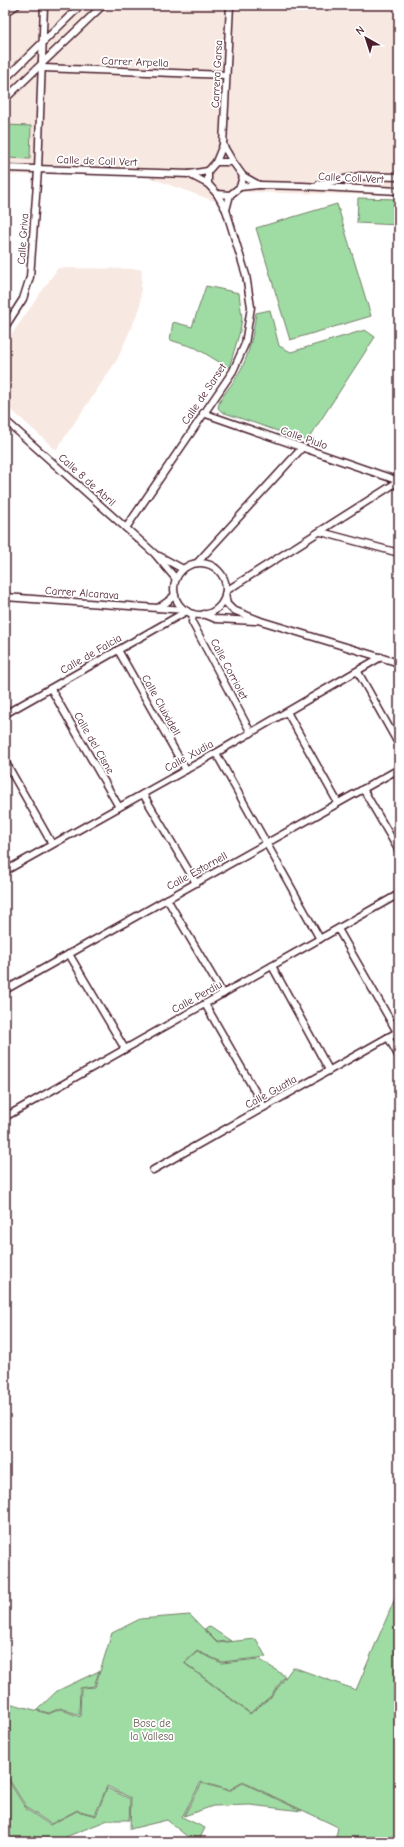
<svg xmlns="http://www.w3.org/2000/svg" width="404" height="1847" font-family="'Comic Neue',sans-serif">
<rect width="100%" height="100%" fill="#fff"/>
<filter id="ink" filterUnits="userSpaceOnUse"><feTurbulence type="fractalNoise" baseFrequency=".025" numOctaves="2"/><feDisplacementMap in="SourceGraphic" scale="8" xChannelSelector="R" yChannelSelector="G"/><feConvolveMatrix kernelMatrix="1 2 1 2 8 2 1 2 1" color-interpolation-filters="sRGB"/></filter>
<g filter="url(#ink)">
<g fill="#f8e8e2">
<polygon points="5,5 399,5 399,193 377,195 243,192 214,201 137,173 5,175"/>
<polygon points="58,268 142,269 140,308 117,360 56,450 5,404 5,344"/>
</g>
<g fill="#9fdca4" stroke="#747e68">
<polygon points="5,125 31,126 30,159 5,158"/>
<polygon points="358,198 399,199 399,225 357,223"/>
<polygon points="337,204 371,316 290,340 256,228"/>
<polygon points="206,286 239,293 242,318 240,331 229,368 196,348 170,340 173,322 192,327"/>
<path d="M270,310l9,36 12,6 74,-22 10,7 -68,104 -85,-29 -4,-4c0,-9 17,-26 21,-35 11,-19 14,-39 17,-60z"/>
<polygon points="399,1589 399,1842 335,1842 338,1827 243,1782 229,1790 201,1782 182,1817 205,1828 198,1842 194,1842 167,1820 130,1829 131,1798 107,1786 95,1815 77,1810 51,1824 27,1808 5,1773 5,1708 13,1704 49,1714 60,1709 80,1717 81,1688 95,1687 112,1633 140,1619 190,1615 217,1643 256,1639 266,1657 222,1662 197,1651 184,1663 250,1714 272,1696 293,1667 356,1690"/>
<polygon points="210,1627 231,1641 217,1642 204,1629"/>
<polygon points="197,1652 222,1663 259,1659 285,1676 271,1696 250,1713 185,1663"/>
<polygon points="99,1671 94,1686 80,1688 79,1715 60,1708 49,1713 37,1710 57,1691"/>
<polygon points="5,1775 26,1809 50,1825 77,1811 96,1816 107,1788 130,1799 129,1820 108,1820 53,1842 5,1842"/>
<polygon points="202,1783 229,1791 243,1783 302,1811 250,1805 213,1806 184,1816"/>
</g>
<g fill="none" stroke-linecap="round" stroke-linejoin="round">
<defs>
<g id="street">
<polyline points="5,13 17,5"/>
<polyline points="43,68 226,75"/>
<polyline points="5,79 81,5"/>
<polyline points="5,99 103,5"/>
<polyline points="223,145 230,5"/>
<polyline points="216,162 233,162 243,176 240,187 230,195 217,194 208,184 208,171 216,162 223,145 233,162"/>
<polyline points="5,168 189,174"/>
<polyline points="208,184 189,174 208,171"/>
<polyline points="319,184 360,176 399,177"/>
<polyline points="259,185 302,186 399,191"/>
<polyline points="240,187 259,185 243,176"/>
<polyline points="217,194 226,210 230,195"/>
<polyline points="5,327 23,299 30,277 38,170 44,5"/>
<polyline points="203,413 399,481"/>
<polyline points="5,420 155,554 176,579"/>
<polyline points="126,528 233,371 245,344 251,307 246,275 226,210"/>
<polyline points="321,532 399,553"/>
<polyline points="159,556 183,569"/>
<polyline points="197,563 302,448"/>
<circle cx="200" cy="589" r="26"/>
<polyline points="226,591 399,481"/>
<polyline points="225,594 227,604 233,610 261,621 399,663"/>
<polyline points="5,597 185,610"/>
<polyline points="158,608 167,602 175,595"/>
<polyline points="193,614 192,622 251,733"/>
<polyline points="204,614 216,619 255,621"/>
<polyline points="118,650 186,770"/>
<polyline points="358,672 399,745"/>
<polyline points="51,689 119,807"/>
<polyline points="287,712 338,803"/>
<polyline points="5,714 187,611"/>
<polyline points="216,753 320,939"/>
<polyline points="5,761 52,844"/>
<polyline points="363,789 399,851"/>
<polyline points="143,794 196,883"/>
<polyline points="5,871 216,753 381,657"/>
<polyline points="167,899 223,994"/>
<polyline points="338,929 397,1032"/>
<polyline points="69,954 125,1049"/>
<polyline points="272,966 329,1070"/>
<polyline points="5,990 399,769"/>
<polyline points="205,1004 264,1107"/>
<polyline points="388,1037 399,1057"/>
<polyline points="5,1117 399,894"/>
<polyline points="153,1170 399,1031"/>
</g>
</defs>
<use href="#street" stroke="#4a1f2b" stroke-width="9"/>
<use href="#street" stroke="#fff" stroke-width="6"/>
</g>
</g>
<g text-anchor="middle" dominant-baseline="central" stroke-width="3.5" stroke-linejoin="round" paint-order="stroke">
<g font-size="11" fill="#4a1f2b" stroke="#fff">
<text transform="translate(135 62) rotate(2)">Carrer Arpella</text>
<text transform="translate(217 74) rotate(-87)">Carrera Garsa</text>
<text transform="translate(97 161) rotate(2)">Calle de Coll Vert</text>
<text transform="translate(351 178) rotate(3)">Calle Coll Vert</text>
<text transform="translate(23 239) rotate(-86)">Calle Griva</text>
<text transform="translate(204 394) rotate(-56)">Calle de Sarset</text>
<text transform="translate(304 438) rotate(19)">Calle Piulo</text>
<text transform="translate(87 480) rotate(42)">Calle 8 de Abril</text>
<text transform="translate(82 593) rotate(4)">Carrer Alcarava</text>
<text transform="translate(91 654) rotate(-30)">Calle de Falcia</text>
<text transform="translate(229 669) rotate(62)">Calle Corriolet</text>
<text transform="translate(161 705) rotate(61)">Calle Cluixidell</text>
<text transform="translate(94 743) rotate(60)">Calle del Cisne</text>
<text transform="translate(189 756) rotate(-29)">Calle Xudia</text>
<text transform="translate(197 871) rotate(-29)">Calle Estornell</text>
<text transform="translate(197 997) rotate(-29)">Calle Perdiu</text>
<text transform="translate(271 1092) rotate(-29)">Calle Guatla</text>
</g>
<g font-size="11" fill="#64584f" stroke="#fff">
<text x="152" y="1723">Bosc de<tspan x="152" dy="13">la Vallesa</tspan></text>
</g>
</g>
<rect width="404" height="1847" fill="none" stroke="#fff" stroke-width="20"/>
<rect x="10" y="10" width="384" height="1827" fill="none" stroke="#4a1f2b" stroke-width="1.5" filter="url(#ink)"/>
<g transform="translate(366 38) rotate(321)" stroke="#ffffff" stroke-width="3" paint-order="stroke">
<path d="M0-3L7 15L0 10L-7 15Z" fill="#4a1f2b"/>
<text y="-6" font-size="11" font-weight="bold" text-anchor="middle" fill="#4a1f2b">N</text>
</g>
</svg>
